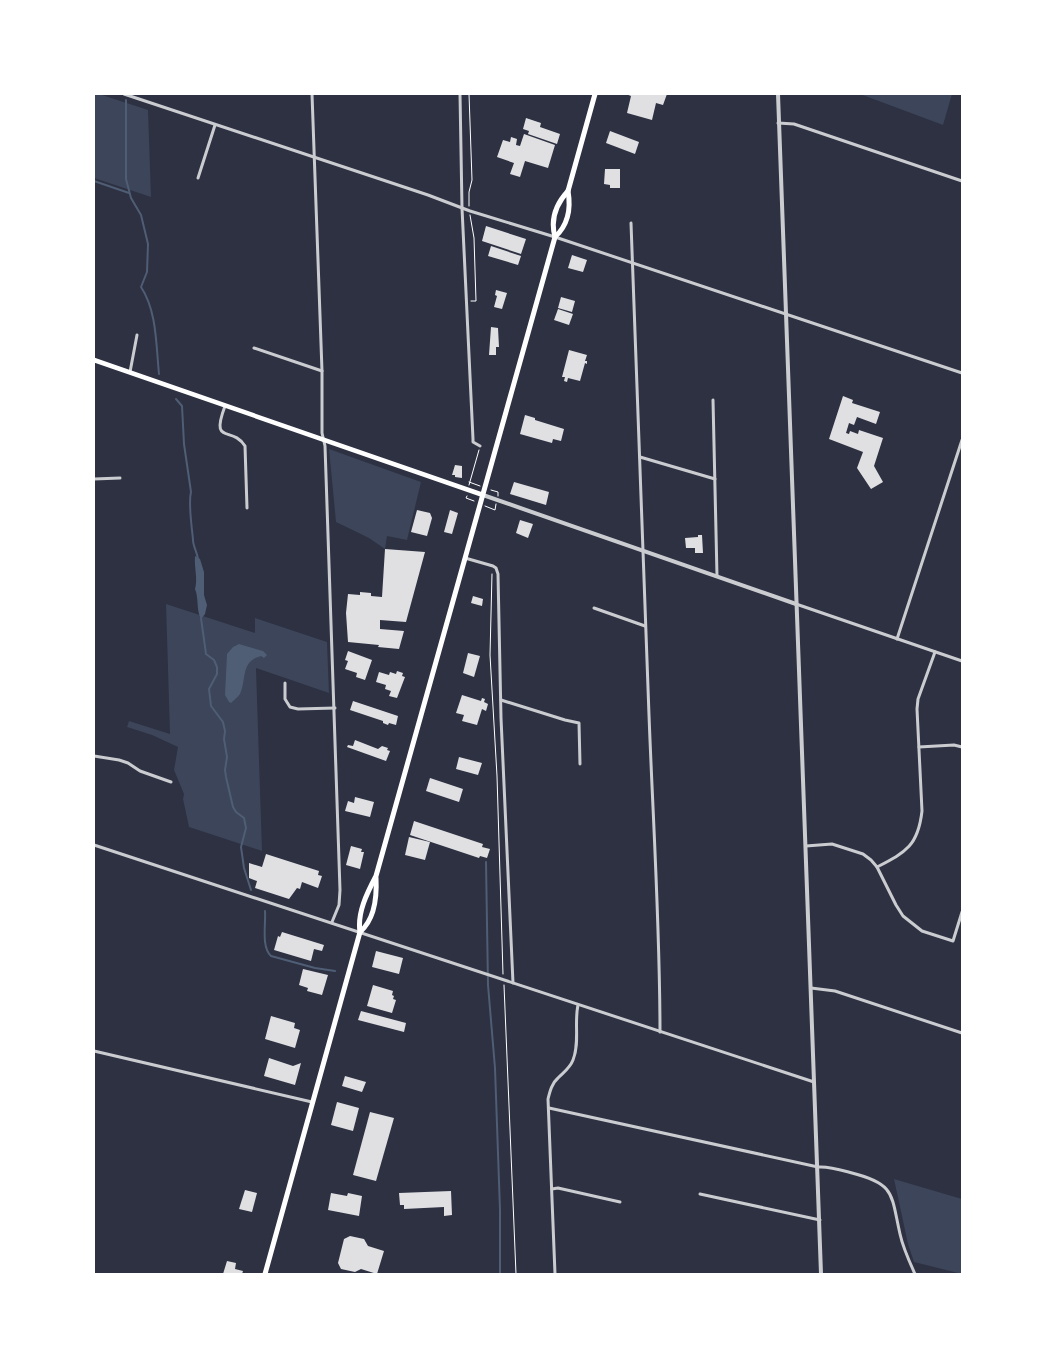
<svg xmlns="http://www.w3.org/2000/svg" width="1056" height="1368" font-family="Merriweather,serif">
<rect width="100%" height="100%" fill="#2d3142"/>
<g fill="#3c4559">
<polygon points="94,94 99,94 148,110 151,197 94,178"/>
<polygon points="860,94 952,94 943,125"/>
<polygon points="329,449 421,482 407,540 387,536 385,549 369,538 336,522"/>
<polygon points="166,604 255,633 255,618 327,642 329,693 256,668 262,851 189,827 183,799 184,794 174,770 178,747 152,735 127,727 129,721 170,734"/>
<polygon points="894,1179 962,1199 962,1274 914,1262 908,1244"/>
</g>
<g fill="#4f5d75">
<path d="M195,556l5,3 4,13v23l3,10 -2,9 -4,5c-5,-9 -2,-21 -6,-30 3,-10 -1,-22 0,-33z"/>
<path d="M239,644l24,7 4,4 -3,3 -3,-2c-21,6 -14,23 -21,38 -2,3 -6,6 -9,9l-2,-1 -4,-7 2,-41 6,-7z"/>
</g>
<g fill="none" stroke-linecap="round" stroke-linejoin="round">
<g stroke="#4f5d75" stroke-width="2">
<path d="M126,100v79l5,19 10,17 7,29 -1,28 -6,15c16,24 15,58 18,87"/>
<polyline points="94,181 129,193"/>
<path d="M176,399l6,7 2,38 7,48c-3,12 1,35 2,48 0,6 4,12 5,19"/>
<polyline points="201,618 206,654 214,660 217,667 217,674 209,689 211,706 223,722 225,731 224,739 227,757 225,770 226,777 233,807 236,812 244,818 246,828 241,847 244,868 251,890"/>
<polyline points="486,862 488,985 495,1068 500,1210 500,1274"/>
<path d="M265,911c1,13 -4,36 6,45l44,12 20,3"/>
</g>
</g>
<g fill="#e0e0e3">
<polygon points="626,94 667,94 663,105 656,103 652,120 627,113 631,96"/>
<polygon points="526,118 541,123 540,127 560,134 557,144 528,134 529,131 523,129"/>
<polygon points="610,131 639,142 635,154 606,143"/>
<polygon points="524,134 555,145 548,168 525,161 520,177 510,174 514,163 497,157 503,140 510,142 511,137 517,139 516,145 520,146"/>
<polygon points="605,169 620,169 620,188 610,188 610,185 604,184"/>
<polygon points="486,226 526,239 521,254 482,241"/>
<polygon points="491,246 521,256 518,265 488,256"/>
<polygon points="572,255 587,260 583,272 568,268"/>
<polygon points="496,290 507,293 502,309 494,307 497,296 495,295"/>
<polygon points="561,297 575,301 572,312 558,308"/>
<polygon points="558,309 573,314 569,325 554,320"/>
<polygon points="491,327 498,328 499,347 496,347 496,355 489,355"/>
<polygon points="569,350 587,355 585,361 587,361 587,364 585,363 580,381 568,378 567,382 564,381 565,377 562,377"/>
<polygon points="843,396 853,400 852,403 880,412 876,424 857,417 854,425 849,423 846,433 849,434 850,431 858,434 859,430 883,438 874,466 883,482 871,489 857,468 863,452 829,439"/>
<polygon points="525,415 535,418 535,420 564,429 561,441 553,439 552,443 520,434"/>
<polygon points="455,465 462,466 462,478 455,477 455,475 452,475"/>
<polygon points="514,482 549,492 546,505 510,494"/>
<polygon points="417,510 430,513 432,518 427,536 411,532"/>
<polygon points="450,510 458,513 452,534 444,532"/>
<polygon points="520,520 533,524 528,538 516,533"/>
<polygon points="698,535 702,535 703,553 695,553 695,548 686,548 685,538 698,537"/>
<polygon points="385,549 425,552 406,622 380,620 380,629 404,631 399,649 378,647 379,645 348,642 346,613 348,594 360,595 360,592 371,593 371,596 382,597"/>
<polygon points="473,596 483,599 482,606 471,603"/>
<polygon points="348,651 372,660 365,680 356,677 357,673 345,669 348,661 345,660"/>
<polygon points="468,653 480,656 474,677 463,673"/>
<polygon points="397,671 403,673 402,676 405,677 397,698 389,696 391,691 385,689 386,685 376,682 379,672 389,675 390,672 396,674"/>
<polygon points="462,695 481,701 482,698 485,699 484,702 488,704 486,711 482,709 477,725 462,721 464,715 456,713"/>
<polygon points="353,701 398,716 396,725 389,723 388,725 383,723 383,721 350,710"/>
<polygon points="355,740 378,749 382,746 388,748 387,750 390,751 386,761 347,747 348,745 353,746"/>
<polygon points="459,757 482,763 478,775 456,769"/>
<polygon points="430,778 463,789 459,802 426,791"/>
<polygon points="355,797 374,802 370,817 345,811 348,801 354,803"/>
<polygon points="414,821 483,844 482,847 490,849 487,858 480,856 479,858 410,835"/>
<polygon points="409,837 430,842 425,860 405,855"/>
<polygon points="351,846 362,849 361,852 364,852 360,869 346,865"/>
<polygon points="266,854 319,871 318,875 322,876 318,888 302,882 300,889 297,888 289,899 255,888 257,881 249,878 249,863 262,867"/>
<polygon points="282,932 324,945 322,951 314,949 311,961 274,950 278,936 280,937"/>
<polygon points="376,951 403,958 399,974 372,967"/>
<polygon points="303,969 328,975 322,995 307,991 308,988 299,985"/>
<polygon points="373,985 393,991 392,995 394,996 393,999 396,1000 392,1013 367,1006"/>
<polygon points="361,1011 406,1023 404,1032 358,1020"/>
<polygon points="271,1016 295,1023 294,1028 300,1030 295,1048 265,1039"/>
<polygon points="269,1058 293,1066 301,1063 295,1085 264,1076"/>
<polygon points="345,1076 366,1082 362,1092 342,1086"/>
<polygon points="337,1102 359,1108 353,1131 331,1125"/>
<polygon points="370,1112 394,1118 376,1181 353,1175"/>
<polygon points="245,1190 257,1193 252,1212 239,1209"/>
<polygon points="451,1191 452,1215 444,1216 444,1207 404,1209 404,1205 400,1205 399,1193"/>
<polygon points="331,1193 347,1196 348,1193 362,1196 359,1216 328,1210"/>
<polygon points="350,1236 364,1239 368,1246 384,1251 377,1274 361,1269 355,1272 341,1269 338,1263 344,1239"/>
<polygon points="227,1261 236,1263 235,1269 243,1271 242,1274 223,1274"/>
</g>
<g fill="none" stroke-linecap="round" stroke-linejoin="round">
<g stroke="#fff" stroke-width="1">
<polyline points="469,94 472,180 469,192 469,206"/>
<polyline points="470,215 474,238 476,301 471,301"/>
<polyline points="469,482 480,486"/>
<polyline points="469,485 479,450"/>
<polyline points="491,490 498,492 498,496"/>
<polyline points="467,496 466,498 474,501"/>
<polyline points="485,506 495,510 496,504"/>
<polyline points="492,574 490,655 497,776 503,974"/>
<polyline points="504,985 516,1274"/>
</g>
<g stroke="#caccd0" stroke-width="3">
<polyline points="124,94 428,195 470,211 555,237 962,373"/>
<polyline points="312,94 322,371 322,433 325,446 340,890 339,905 332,922"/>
<polyline points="460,94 462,208 473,439 473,442 480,446"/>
<polyline points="778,123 794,124 962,181"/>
<polyline points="198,178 215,125"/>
<path d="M631,223c5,164 11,328 18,492 4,106 11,211 11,317"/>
<polyline points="254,348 322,371"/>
<polyline points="130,372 137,335"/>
<polyline points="713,400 717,576"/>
<path d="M225,406c-15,40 7,19 20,40l2,62"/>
<polyline points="640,457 715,479"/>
<polyline points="94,479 120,478"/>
<polyline points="465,558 493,566 496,568 498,574 501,718 513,983"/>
<polyline points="796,604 962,661"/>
<polyline points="594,608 645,626"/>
<polyline points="897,639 962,440"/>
<polyline points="285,683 285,699 290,707 298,709 335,708"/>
<polyline points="501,700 565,720 579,723 580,764"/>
<polyline points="919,747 954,745 962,747"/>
<polyline points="94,756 119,760 128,763 140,771 171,782"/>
<polyline points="94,845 814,1082"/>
<polyline points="806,846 832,844 863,854 871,860 877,867 896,905 903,916 922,931 953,941 962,912"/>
<path d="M877,867c29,-15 41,-21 45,-56l-5,-102 1,-10 17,-47"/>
<polyline points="811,988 835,991 962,1033"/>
<polyline points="94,1051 312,1102"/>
<path d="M549,1108l269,59c11,-1 23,3 34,6 44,11 39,22 48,61 3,14 9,27 15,40"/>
<polyline points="552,1189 558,1188 620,1202"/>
<polyline points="700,1194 820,1220"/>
<path d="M555,1274l-7,-175c2,-8 4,-16 10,-21 6,-6 12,-10 15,-18 7,-17 1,-37 5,-55"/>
</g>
<g stroke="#caccd0" stroke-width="4">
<polyline points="778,94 821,1274"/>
<polyline points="483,495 796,604"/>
</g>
<polyline stroke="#fff" stroke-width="4.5" points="94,360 483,495"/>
<g stroke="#fff" stroke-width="5">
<path d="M555,237c13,-12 16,-29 13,-46"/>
<path d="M360,932c15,-13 17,-35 16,-54"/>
<path d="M265,1274l95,-342c-3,-19 7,-39 16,-56l179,-639c-5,-18 1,-33 13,-46l27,-97"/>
</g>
</g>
<rect width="1056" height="1368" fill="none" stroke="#ffffff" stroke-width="190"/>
</svg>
